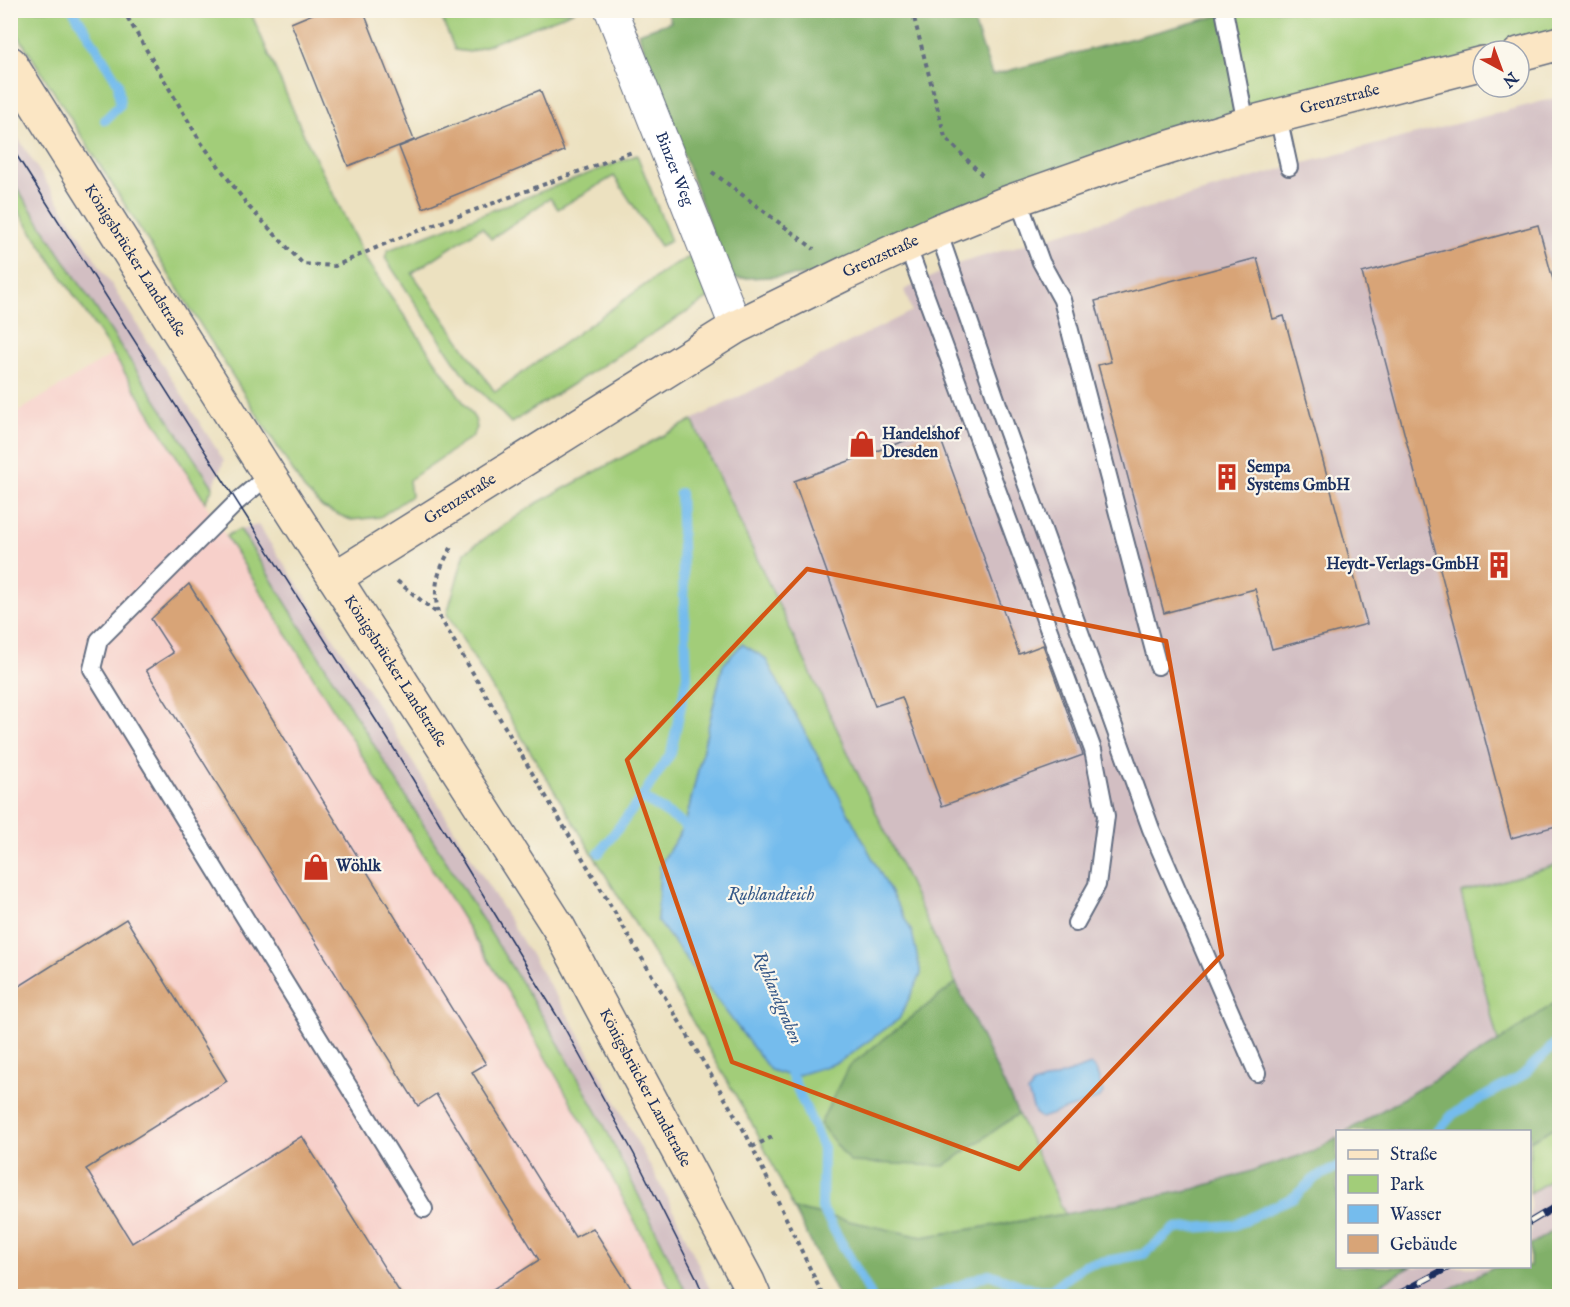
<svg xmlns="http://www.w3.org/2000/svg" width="1570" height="1307" font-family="'IM FELL English',serif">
<rect width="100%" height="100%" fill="#fbf7ec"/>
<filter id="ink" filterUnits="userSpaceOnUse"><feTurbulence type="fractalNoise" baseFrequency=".0167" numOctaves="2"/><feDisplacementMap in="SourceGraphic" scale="12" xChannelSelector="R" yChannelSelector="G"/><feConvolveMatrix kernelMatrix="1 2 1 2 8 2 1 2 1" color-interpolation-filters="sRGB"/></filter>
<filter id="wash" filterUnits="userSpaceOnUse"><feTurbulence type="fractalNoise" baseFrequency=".008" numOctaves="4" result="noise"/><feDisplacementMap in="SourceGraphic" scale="24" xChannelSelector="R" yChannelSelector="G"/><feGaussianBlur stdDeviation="1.35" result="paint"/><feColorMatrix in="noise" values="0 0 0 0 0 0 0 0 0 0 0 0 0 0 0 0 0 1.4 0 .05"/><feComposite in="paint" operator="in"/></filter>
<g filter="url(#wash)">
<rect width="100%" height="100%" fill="#ece1c0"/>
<polygon fill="#f7d0ca" points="113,354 508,992 587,1130 674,1296 11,1296 11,416"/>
<g fill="#d2bec2">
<polygon points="1559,97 1559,864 1461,893 1498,1042 1347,1131 1338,1132 1337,1137 1315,1151 1194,1189 1065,1214 692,420 912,311 904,290 960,263 1289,167"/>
<polygon points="11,127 224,461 213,487 11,179"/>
<polygon points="258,525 372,696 574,1025 667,1197 713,1296 688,1296 601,1119 552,1032 240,529"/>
<polygon points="1559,1175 1559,1227 1530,1245 1530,1193"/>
<polygon points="1411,1267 1493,1267 1438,1296 1353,1296 1375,1287"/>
</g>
<g fill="#a2cd79" stroke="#5e7e6c" stroke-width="1.5" fill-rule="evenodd">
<polygon points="11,10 250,11 304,135 366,260 475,419 477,428 472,437 409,480 411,496 380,517 351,520 323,508 304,489 11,24"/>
<polygon points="1226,10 1559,11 1559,43 1519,51 1483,51 1246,124"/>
<polygon points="439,11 575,11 470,52 455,50"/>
<polygon points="637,155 671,241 660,246 614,176 558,209 550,198 491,239 482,227 412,273 495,392 673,265 690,257 709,298 511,423 461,371 385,258 388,250"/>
<polygon points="11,179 213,487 205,502 113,354 11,200"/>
<path d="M692,420l264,563 -108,84 96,99 74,-52 47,100 -143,23 -128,-28 -40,-82 -103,-177 -204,-336 18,-62 72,-49zM723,665l47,405 -110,-205 25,-40z"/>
<polygon points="240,529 552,1032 601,1119 688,1296 674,1296 587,1130 508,992 226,536"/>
<polygon points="1559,864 1559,1000 1498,1042 1461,893"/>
<polygon points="1559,1125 1559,1175 1530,1193 1530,1141"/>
</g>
<g fill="#81b069" stroke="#4e7064" stroke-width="1.5">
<polygon points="667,11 970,11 992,75 1225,14 1246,124 846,273 730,279 638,33 671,22"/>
<polygon points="956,983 1018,1114 944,1166 850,1162 820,1124 848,1067"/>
<polygon points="1559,1000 1559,1125 1530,1141 1530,1132 1347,1131 1498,1042"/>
<polygon points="1337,1137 1338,1266 1411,1267 1375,1287 1353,1296 838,1296 794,1209 922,1237 1065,1214 1194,1189 1315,1151"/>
<polygon points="1559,1227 1559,1296 1438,1296 1493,1267 1530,1266 1530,1245"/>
</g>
<g fill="#75bced" stroke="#4876a6" stroke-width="1.5">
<polygon points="742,644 765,658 912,932 921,974 899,1019 839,1062 792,1077 770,1070 657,920 660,865 685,825 723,665"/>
<polygon points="1091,1065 1096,1070 1103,1093 1100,1098 1041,1118 1035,1113 1028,1093 1033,1085"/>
</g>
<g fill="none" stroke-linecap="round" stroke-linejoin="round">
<g stroke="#75bced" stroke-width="10">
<polyline points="73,10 118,83 120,105 105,120"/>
<polyline points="10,281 13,284 10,317"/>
<polyline points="642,797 671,753 687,678 680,493"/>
<polyline points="599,853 642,797 685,825 690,839"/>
<polyline points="787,1065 823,1148 822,1208 871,1296"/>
<polyline points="1437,1132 1453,1114 1523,1075 1560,1039"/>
<polyline points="934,1296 989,1274 1033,1290 1051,1290 1085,1265 1144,1254 1174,1229 1235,1225 1294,1197 1316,1177 1338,1167"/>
</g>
</g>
<g id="blocks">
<g fill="#d8a477">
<polygon points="322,10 363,10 414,140 348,166 291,23"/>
<polygon points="540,90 564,151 423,208 399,147"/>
<polygon points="1538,225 1560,305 1560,825 1511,838 1362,273"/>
<polygon points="1257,258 1273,319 1284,316 1367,624 1272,649 1255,589 1164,613 1098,365 1111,362 1095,301"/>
<polygon points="937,429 1019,654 1043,645 1083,755 942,806 902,697 875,706 794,481"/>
<polygon points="189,584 486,1064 472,1072 575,1237 593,1228 636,1296 482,1296 539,1260 436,1094 418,1106 146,670 173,653 151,619"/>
<polygon points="126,919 227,1081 86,1169 132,1243 302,1136 402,1296 10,1296 10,992"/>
</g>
</g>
</g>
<g filter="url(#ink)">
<use href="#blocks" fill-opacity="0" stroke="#646d80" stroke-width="1.5"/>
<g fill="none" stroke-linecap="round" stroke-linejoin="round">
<defs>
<g id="lane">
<polyline points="1224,10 1246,124"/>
<polyline points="1278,116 1289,167"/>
<polyline points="1018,199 1041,262 1062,300 1158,666"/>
<polyline points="938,231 1003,419 1151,829 1257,1073"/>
<polyline points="907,245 1093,750 1106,816 1097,885 1076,923"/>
<polyline points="269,475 238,501 99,640 92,669 424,1209"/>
</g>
<g id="street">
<path id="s1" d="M611,10l125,317"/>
</g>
<g id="secondary">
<polyline points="1519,54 1560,43"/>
<path id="s2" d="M10,63l259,412 290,453 189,354 6,14"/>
<path id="s3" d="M335,578l401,-251 110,-54 92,-42 71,-29 119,-42 118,-36 237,-61"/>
</g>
</defs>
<use href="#lane" stroke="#646d80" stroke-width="20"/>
<use href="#street" stroke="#646d80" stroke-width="34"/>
<use href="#secondary" stroke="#646d80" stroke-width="36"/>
<g stroke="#646d80" stroke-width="4" stroke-dasharray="4.5 4.5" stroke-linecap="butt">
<polyline points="123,10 200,141 249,207 303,264 335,266 396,239 632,152"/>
<polyline points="912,10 945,137 983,176"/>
<polyline points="712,172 814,249"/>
<path d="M451,548c-14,25 -18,37 -13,66l308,520 77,162"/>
<polyline points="397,581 438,614"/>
<polyline points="752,1147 776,1135"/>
</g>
<use href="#lane" stroke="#fff" stroke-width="16"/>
<use href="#street" stroke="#fff" stroke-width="32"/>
<use href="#secondary" stroke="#fbe6c4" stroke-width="33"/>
<polyline stroke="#1b2f5e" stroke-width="1.5" points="10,145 398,755 565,1029 634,1154 696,1277 704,1296"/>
<defs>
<g id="rail">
<polyline points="1530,1222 1560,1204"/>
<polyline points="1395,1296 1451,1266"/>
</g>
</defs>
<use href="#rail" stroke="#1b2f5e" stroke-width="7"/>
<use href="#rail" stroke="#fbf7ec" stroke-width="4.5" stroke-dasharray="14" stroke-linecap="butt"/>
</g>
</g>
<path fill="none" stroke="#d45514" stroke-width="4.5" stroke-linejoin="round" d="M807,569l359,72 56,314 -203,214 -287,-107 -105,-302z"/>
<defs>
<symbol id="shop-bare" viewBox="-9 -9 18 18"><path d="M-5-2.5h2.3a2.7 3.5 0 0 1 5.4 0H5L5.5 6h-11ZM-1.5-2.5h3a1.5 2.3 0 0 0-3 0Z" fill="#c8321e" stroke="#fbf7ec" stroke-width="2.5" paint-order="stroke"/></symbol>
<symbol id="building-bare" viewBox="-9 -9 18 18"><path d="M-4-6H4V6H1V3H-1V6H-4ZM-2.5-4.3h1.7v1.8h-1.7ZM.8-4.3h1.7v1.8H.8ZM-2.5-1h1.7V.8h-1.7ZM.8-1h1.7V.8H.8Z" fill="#c8321e" stroke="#fbf7ec" stroke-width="2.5" paint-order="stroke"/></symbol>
</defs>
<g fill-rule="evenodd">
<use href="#shop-bare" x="843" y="425" width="38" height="38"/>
<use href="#building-bare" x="1208" y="458" width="38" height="38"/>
<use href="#building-bare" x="1480" y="546" width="38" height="38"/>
<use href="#shop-bare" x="297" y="848" width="38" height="38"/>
</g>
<g text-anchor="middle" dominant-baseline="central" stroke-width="4.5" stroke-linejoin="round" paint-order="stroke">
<g font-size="16" fill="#1b2f5e" stroke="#fbf7ec">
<text stroke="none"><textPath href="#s3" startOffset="1120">Grenzstraße</textPath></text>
<text stroke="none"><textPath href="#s1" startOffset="171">Binzer Weg</textPath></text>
<text stroke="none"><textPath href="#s3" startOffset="634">Grenzstraße</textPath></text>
<text stroke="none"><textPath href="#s2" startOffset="234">Königsbrücker Landstraße</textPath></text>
<text stroke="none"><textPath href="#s3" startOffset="148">Grenzstraße</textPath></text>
<text stroke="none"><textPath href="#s2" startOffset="720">Königsbrücker Landstraße</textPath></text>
<text stroke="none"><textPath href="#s2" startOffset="1206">Königsbrücker Landstraße</textPath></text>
</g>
<g font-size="16" font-weight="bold" fill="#1b2f5e" stroke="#fbf7ec" text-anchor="start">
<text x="882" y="435">Handelshof<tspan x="882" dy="18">Dresden</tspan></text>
<text x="1247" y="468">Sempa<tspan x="1247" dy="18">Systems GmbH</tspan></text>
<text x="1479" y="565" text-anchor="end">Heydt-Verlags-GmbH</text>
<text x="336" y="867">Wöhlk</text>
</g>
<g font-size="18" font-style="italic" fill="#365989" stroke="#fbf7ec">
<text x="771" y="895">Ruhlandteich</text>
<text transform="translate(777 998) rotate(67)">Ruhlandgraben</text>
</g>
</g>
<rect width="1570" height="1307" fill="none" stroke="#fbf7ec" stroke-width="36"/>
<rect x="1336" y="1130" width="195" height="138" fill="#fbf7ec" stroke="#a1a7b3" stroke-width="1.5"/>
<rect x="1348" y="1150" width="30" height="9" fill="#fbe6c4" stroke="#a1a7b3" stroke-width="1.5"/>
<text x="1390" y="1160" font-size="18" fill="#1b2f5e">Straße</text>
<rect x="1348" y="1175" width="30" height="18" fill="#a2cd79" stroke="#a1a7b3" stroke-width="1.5"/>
<text x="1390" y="1190" font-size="18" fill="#1b2f5e">Park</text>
<rect x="1348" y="1205" width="30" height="18" fill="#75bced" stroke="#a1a7b3" stroke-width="1.5"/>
<text x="1390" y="1220" font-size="18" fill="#1b2f5e">Wasser</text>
<rect x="1348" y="1235" width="30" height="18" fill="#d8a477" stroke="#a1a7b3" stroke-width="1.5"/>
<text x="1390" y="1250" font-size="18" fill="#1b2f5e">Gebäude</text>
<g transform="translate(1501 69) rotate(139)"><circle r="28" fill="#fbf7ec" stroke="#a1a7b3" stroke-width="1.5"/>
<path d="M0-4.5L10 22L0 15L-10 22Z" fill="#c8321e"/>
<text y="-9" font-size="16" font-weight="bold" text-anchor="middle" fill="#1b2f5e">N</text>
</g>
</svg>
